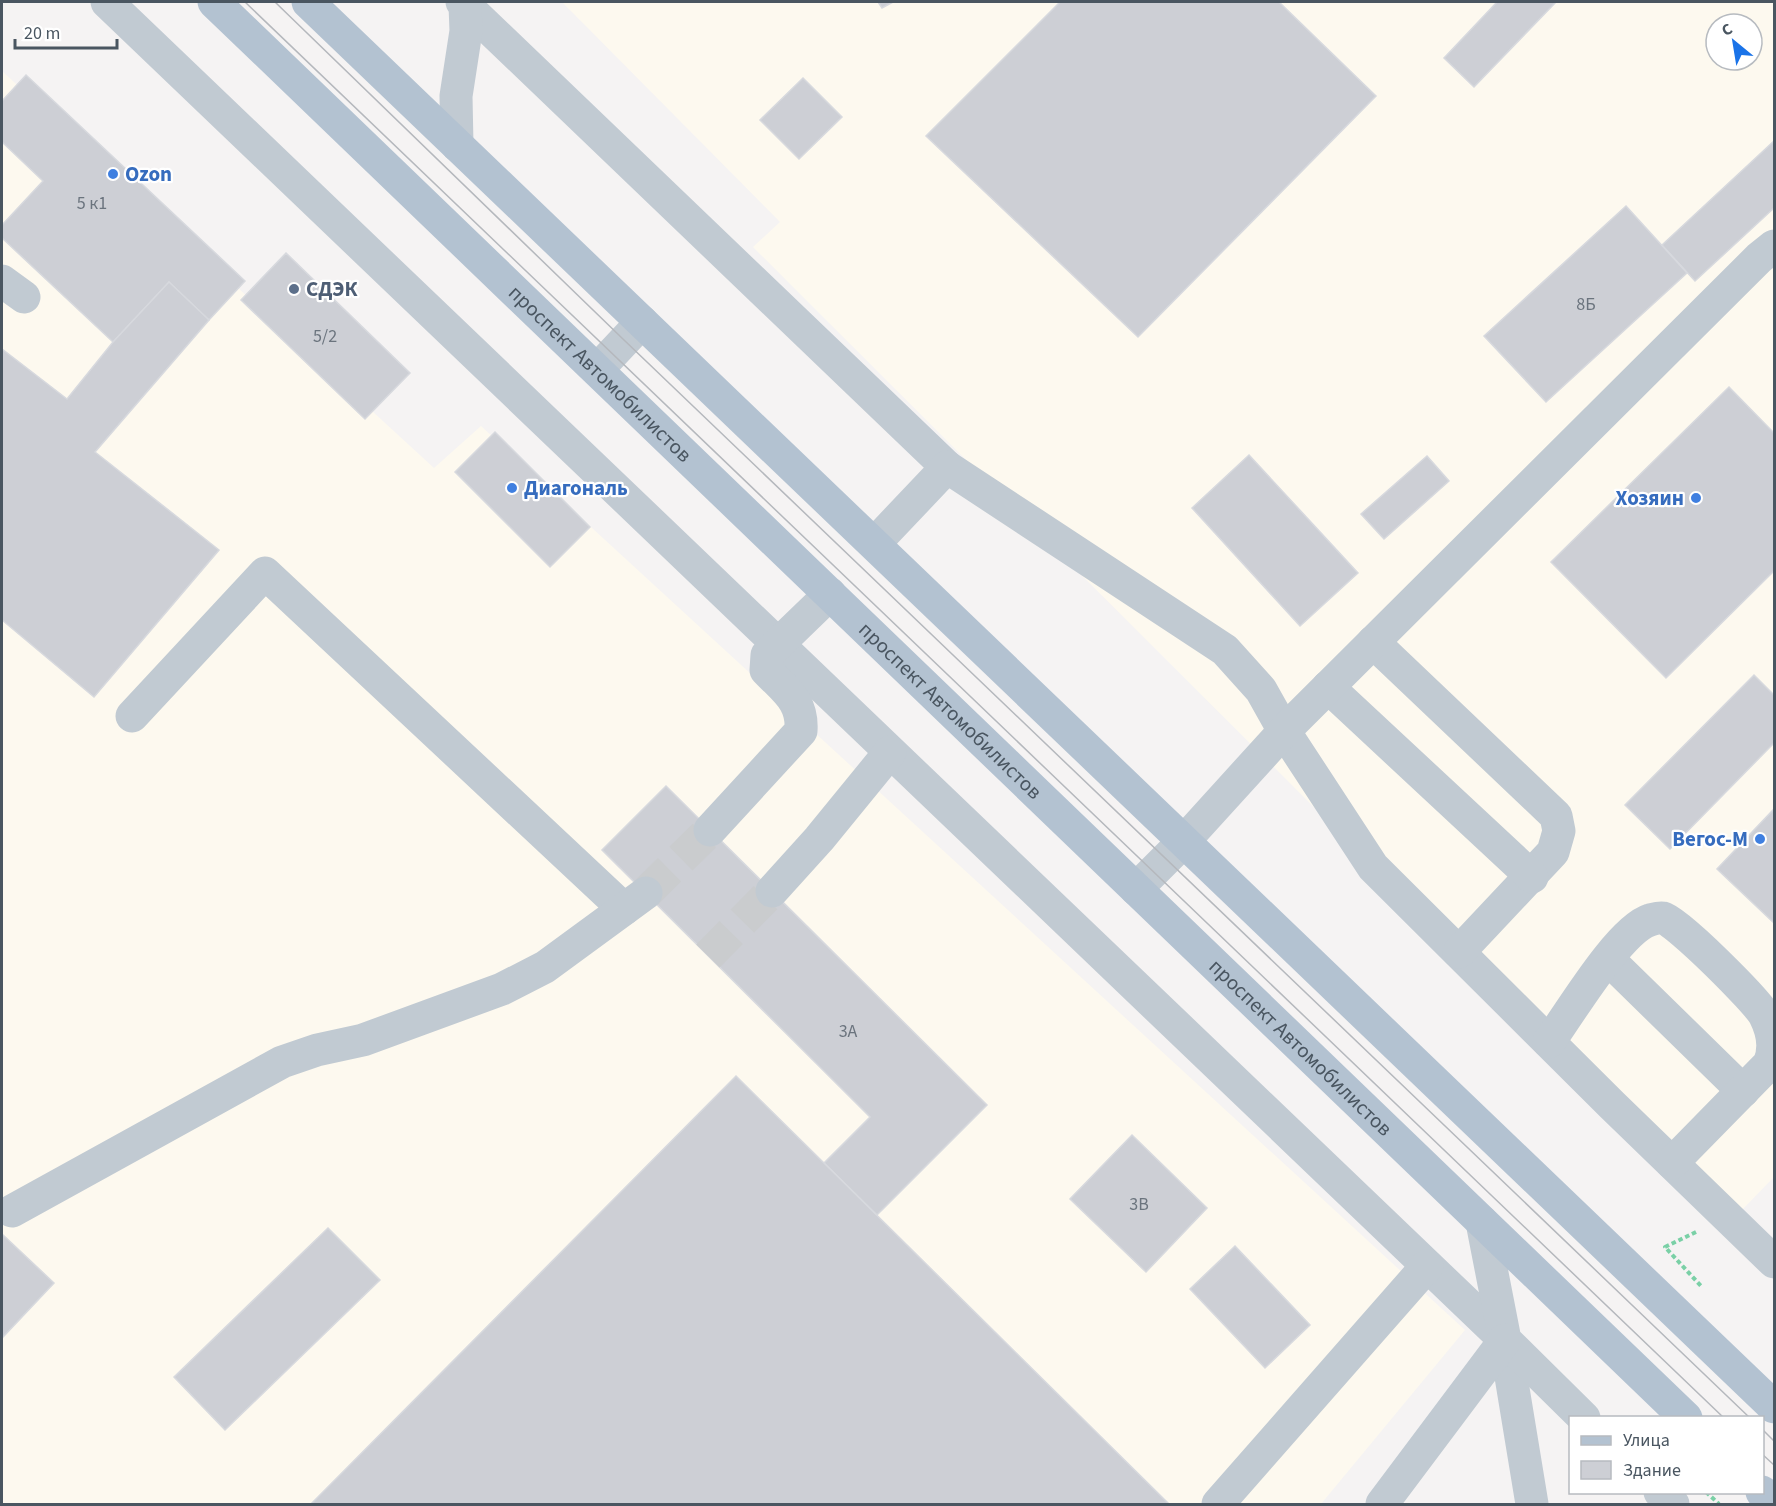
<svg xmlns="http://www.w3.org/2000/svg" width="1776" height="1506" font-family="'Source Sans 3',sans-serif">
<rect width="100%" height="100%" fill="#f5f3f3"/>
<g fill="#fdf9ef" fill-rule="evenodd">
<path d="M562,2h1212v1175l-33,34 -282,-259 -706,-705 27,-25zM1716,24h36v36h-36z"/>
<polygon points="2,71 434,468 481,426 1465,1330 1321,1504 2,1504"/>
</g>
<g fill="#cdcfd5" stroke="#d7d9de" stroke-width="1.5">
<polygon points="878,2 893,2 882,8"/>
<polygon points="1060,2 1279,2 1376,96 1138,337 926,136"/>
<polygon points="1497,2 1556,2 1474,87 1444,58"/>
<polygon points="26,75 245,281 209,320 169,282 113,342 2,238 2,225 43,181 2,142 2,101"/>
<polygon points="803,78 842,117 799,159 760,120"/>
<polygon points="1774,141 1774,208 1695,281 1662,245"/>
<polygon points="1626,206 1687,273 1546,402 1484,336"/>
<polygon points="286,253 410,373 365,419 241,300"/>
<polygon points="169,282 209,320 95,452 219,550 94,697 2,620 2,349 67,399 113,342"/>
<polygon points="1729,387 1774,433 1774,571 1666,678 1551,562"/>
<polygon points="495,432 590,527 550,567 455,472"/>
<polygon points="1249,455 1358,573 1300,626 1192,508"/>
<polygon points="1427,456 1449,481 1384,539 1361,514"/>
<polygon points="1754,675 1774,695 1774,743 1670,849 1625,805"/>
<polygon points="666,786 987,1105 877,1215 824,1163 870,1117 602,850"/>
<polygon points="1774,809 1774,923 1717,869"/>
<polygon points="736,1076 824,1163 1169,1504 311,1504"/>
<polygon points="1132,1135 1207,1208 1146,1272 1070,1199"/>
<polygon points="328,1228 380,1280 225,1430 174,1377"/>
<polygon points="2,1234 54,1283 2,1338"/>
<polygon points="1235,1246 1310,1325 1265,1368 1190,1289"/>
</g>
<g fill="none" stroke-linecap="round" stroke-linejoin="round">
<g stroke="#caccce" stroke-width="33" stroke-dasharray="33 16" stroke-linecap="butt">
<polyline points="646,893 710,830"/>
<polyline points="708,956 772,891"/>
</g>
<g stroke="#7ad0a6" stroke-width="4" stroke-dasharray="4.5 3" stroke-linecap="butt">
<polyline points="1696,1232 1665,1247 1702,1287"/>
<polyline points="1706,1492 1719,1504"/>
</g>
<g stroke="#c1cad2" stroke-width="33">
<polyline points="107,2 1505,1340 1532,1504"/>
<polyline points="465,5 947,467"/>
<polyline points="457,145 456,96 466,31 465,5 462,2"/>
<polyline points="2,281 24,297"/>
<polyline points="597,370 642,322"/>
<polyline points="875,543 947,467 1225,650 1261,690 1284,731 1373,867 1612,1105 1774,1262"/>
<polyline points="1373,642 1556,816 1559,831 1553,852 1459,952"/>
<polyline points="1328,687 1532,877"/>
<polyline points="132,716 265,573 624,909"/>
<path d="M710,830l91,-99c2,-30 -15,-40 -35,-61l1,-15 63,-61"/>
<polyline points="1136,889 1185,840 1284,731 1759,258 1774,246"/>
<polyline points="772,891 819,839 890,752"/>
<polyline points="1608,959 1743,1091"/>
<path d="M1549,1042c21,-29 70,-112 101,-122 4,-1 10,-3 13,-2 14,3 95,84 102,98 8,16 11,32 4,48l-97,99"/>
<polyline points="12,1211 282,1062 317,1050 363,1040 502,989 545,967 646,893"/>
<polyline points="1482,1222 1505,1340 1584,1418"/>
<polyline points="1660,1492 1673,1504"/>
<polyline points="1218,1504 1427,1266"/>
<polyline points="1382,1504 1505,1340"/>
</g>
<g stroke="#b3c2d1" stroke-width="33">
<path id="s1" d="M214,2l1472,1416"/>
<polyline points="308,2 1774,1407"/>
<polyline points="1762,1492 1774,1503"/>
</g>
<g stroke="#b5b8bd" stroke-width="1.5">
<polyline points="245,2 1724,1418"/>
<polyline points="275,2 624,340 1750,1418"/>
<polyline points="1762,1429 1774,1441"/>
<polyline points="1762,1454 1774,1465"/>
</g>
</g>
<g fill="#3f7fe0" stroke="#fff" stroke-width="2">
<circle cx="113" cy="174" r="6"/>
<circle cx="512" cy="488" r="6"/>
<circle cx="1696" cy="498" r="6"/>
<circle cx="1760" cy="839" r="6"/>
</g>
<circle fill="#5c6f8a" stroke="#fff" stroke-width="2" cx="294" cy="289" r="6"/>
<g text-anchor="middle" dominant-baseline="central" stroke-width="4.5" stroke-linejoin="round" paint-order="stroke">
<g font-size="18" fill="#6b747e">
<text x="92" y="203">5 к1</text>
<text x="1586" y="304">8Б</text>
<text x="325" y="336">5/2</text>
<text x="848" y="1031">3А</text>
<text x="1139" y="1204">3В</text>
</g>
<g font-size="21" font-weight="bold" fill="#366cbe" stroke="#fff" text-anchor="start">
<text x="125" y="174">Ozon</text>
<text x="524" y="488">Диагональ</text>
<text x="1684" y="498" text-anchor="end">Хозяин</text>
<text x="1748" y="839" text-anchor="end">Вегос-М</text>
</g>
<g font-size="21" font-weight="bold" fill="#4e5e75" stroke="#fff" text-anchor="start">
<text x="306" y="289">СДЭК</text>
</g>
<g font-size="21" fill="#4a5661" stroke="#fff">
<text stroke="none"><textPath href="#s1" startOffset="536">проспект Автомобилистов</textPath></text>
<text stroke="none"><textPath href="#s1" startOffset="1022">проспект Автомобилистов</textPath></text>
<text stroke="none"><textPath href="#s1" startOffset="1508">проспект Автомобилистов</textPath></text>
</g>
</g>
<rect width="1776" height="1506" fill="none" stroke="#4a5661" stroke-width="6"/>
<rect x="1569" y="1416" width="195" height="78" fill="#ffffff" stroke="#b7bbc0" stroke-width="1.5"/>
<rect x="1581" y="1436" width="30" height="9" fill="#b3c2d1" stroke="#b7bbc0" stroke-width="1.5"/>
<text x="1623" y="1446" font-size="18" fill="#4a5661">Улица</text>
<rect x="1581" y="1461" width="30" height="18" fill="#cdcfd5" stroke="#b7bbc0" stroke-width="1.5"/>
<text x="1623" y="1476" font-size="18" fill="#4a5661">Здание</text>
<g transform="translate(1734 42) rotate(330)"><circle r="28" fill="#ffffff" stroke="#b7bbc0" stroke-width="1.5"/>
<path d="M0-4.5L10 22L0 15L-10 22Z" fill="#1a73e8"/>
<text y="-9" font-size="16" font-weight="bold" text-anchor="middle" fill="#4a5661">С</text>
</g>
<path d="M15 39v9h102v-9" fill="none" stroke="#4a5661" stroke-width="3"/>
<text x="24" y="39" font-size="18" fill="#4a5661" stroke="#ffffff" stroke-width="4.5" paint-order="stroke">20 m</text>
</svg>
